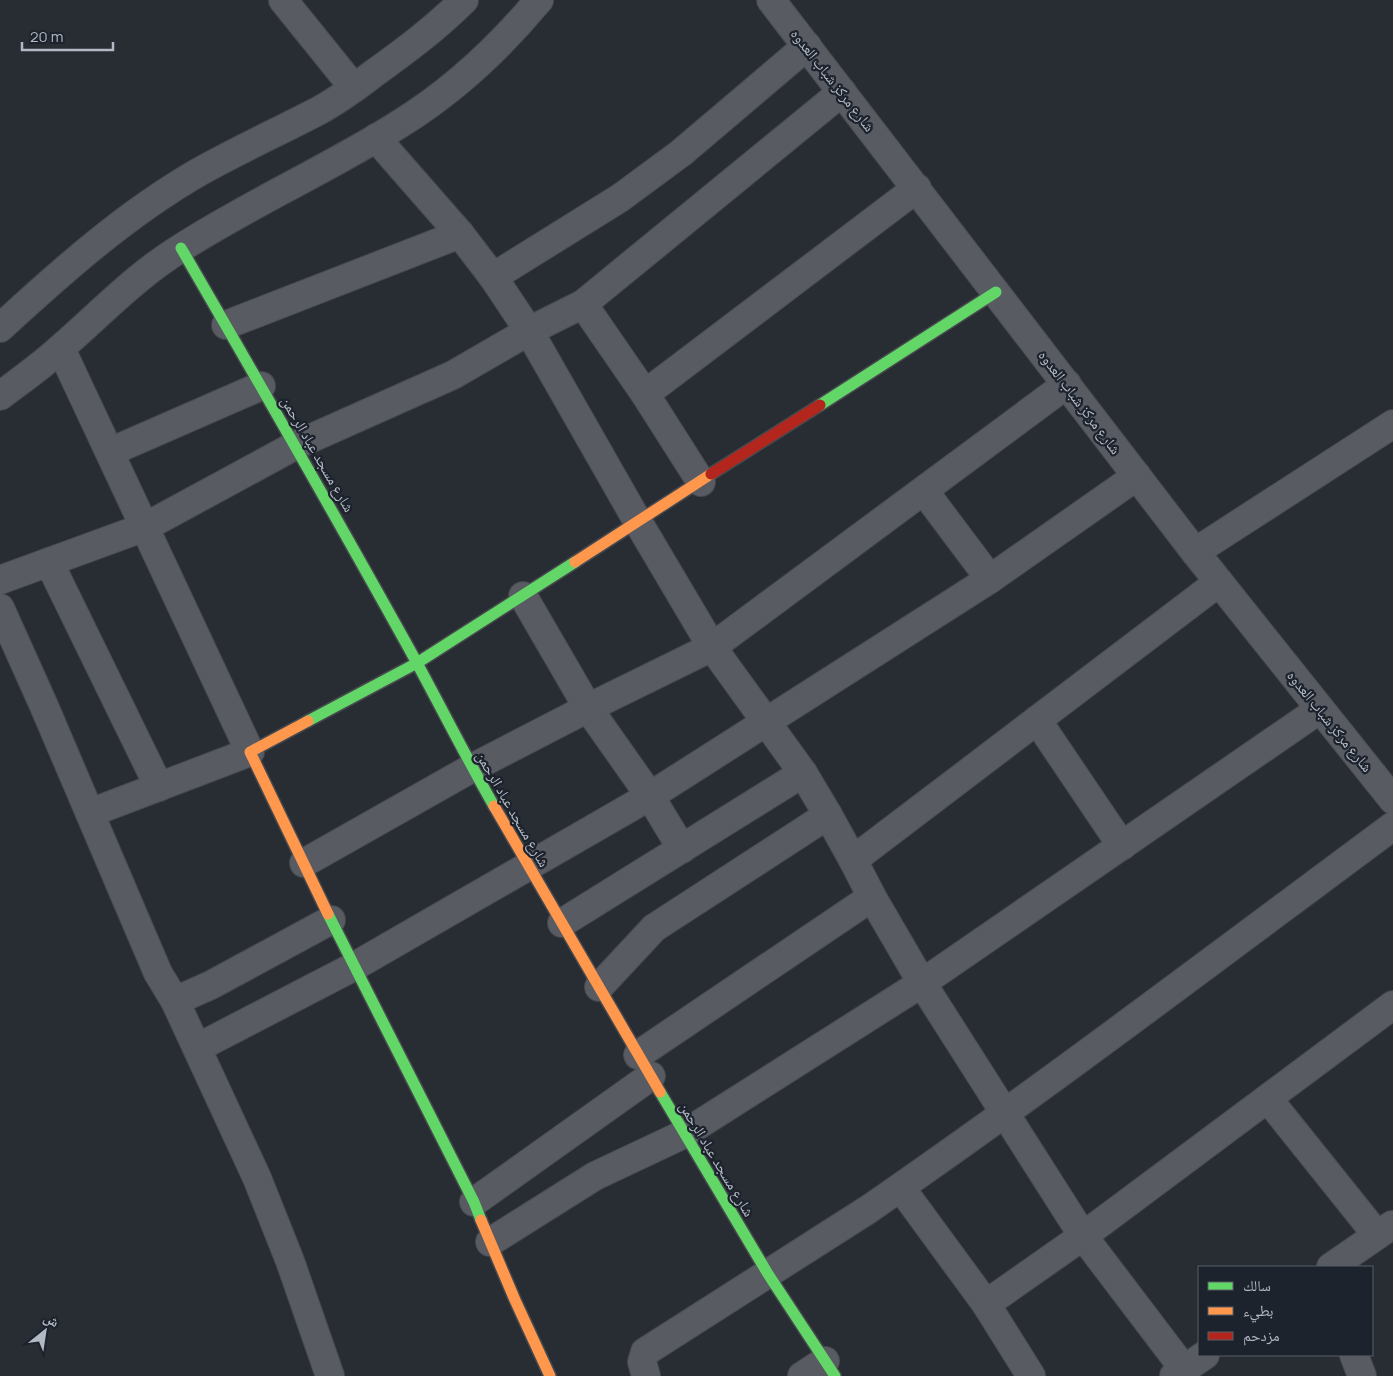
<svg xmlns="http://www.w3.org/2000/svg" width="1393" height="1376" font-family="Manrope,'Noto Naskh Arabic',sans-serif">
<rect width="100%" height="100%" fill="#282d33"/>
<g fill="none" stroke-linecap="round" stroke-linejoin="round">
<defs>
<g id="street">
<polyline points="283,0 354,88"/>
<polyline points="771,0 1195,552 1393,800"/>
<polyline points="376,138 460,234"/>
<polyline points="493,277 620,198 681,153 807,46"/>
<polyline points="583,304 645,394 701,482"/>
<polyline points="226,325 460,234 493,277 529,331 638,522 712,647 803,773 562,923"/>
<path d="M0,328c62,-57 126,-114 199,-156 39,-22 81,-41 121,-62 18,-10 36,-23 53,-36 32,-23 63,-46 91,-74"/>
<polyline points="61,349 250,752 90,813"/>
<polyline points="645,394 917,188"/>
<path d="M0,396c21,-16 43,-31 62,-49 39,-34 75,-72 119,-99 70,-45 147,-79 217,-123 54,-33 101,-77 141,-125"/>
<polyline points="110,452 261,386"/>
<polyline points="924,491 990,579"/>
<polyline points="1195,552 1393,424"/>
<polyline points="49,562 159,787"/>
<polyline points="0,580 145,527 296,445 453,375 529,331 583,304 842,92"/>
<polyline points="523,596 588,708 650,796 682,849"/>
<polyline points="0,608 44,706 158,973 175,1001 211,985 331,920"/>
<polyline points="1037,720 1122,846"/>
<polyline points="803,773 828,815"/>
<polyline points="853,860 872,897 922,983 1083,1236 1184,1369 1186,1376"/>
<polyline points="304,863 472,768 588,708 712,647 1067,384"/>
<polyline points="599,987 654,928 828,815 853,860 1219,582"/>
<polyline points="175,1001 257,1178 290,1261 330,1376"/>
<polyline points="197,1048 355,966 650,796 990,579 1137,476"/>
<polyline points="638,1055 872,897"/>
<polyline points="1268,1099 1377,1235"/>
<polyline points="901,1188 986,1304"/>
<polyline points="474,1202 651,1076"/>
<polyline points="490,1242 595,1176 684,1134 922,983 1320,709"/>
<polyline points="1331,1267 1392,1225"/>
<polyline points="1354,1355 1362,1376"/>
<path d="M646,1376l-4,-14 3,-10 224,-143c178,-123 350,-254 524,-383"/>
<polyline points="802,1376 825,1361"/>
<polyline points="1031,1376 986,1304 1083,1236 1393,1005"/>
<polyline points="1174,1376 1205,1355"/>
</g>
<g id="fast">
<path d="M181,248c76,131 151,262 225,395 30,54 57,109 88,163"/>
<polyline points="820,405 996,292"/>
<polyline points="308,721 417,663 575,562"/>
<polyline points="328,914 474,1202 481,1220"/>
<polyline points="660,1092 768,1274 835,1376"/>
</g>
<g id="slow">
<polyline points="575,562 711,474"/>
<polyline points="308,721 250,752 328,914"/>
<polyline points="494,806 660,1092"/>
<polyline points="481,1220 515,1300 550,1376"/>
</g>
<polyline id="jam" points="711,474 820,405"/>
</defs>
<use href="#street" stroke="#46494e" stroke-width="30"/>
<use href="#fast" stroke="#46494e" stroke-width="14"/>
<use href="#slow" stroke="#46494e" stroke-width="14"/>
<use href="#jam" stroke="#46494e" stroke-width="14"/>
<use href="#street" stroke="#585b62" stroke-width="28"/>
<use href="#fast" stroke="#63d668" stroke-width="11"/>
<use href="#slow" stroke="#ff974d" stroke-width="11"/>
<use href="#jam" stroke="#b3261e" stroke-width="11"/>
</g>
<g text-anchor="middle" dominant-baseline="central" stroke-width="4.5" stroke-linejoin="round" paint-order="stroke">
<g font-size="15" fill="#b3b9c4" stroke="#1d232d">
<text transform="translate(833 80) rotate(52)">شارع مركز شباب العدوه</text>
<text transform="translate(1080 402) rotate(53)">شارع مركز شباب العدوه</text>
<text transform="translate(318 454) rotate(60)">شارع مسجد عباد الرحمن</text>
<text transform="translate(1330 721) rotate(51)">شارع مركز شباب العدوه</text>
<text transform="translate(513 809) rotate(60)">شارع مسجد عباد الرحمن</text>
<text transform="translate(717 1159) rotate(59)">شارع مسجد عباد الرحمن</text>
</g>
</g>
<rect x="1198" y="1266" width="175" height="90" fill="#1d232d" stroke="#595f69"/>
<rect x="1208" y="1282" width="25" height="8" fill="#63d668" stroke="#595f69"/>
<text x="1243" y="1291" font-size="15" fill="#b3b9c4">سالك</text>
<rect x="1208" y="1307" width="25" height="8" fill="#ff974d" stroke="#595f69"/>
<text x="1243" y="1316" font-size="15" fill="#b3b9c4">بطيء</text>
<rect x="1208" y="1332" width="25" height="8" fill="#b3261e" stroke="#595f69"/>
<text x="1243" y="1341" font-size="15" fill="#b3b9c4">مزدحم</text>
<g transform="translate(45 1331) rotate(30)" stroke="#1d232d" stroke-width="4" paint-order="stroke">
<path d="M0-4L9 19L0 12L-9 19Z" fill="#b3b9c4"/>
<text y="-8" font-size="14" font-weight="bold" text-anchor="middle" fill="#b3b9c4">ش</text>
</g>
<path d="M22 42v8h91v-8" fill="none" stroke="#b3b9c4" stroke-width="2.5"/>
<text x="30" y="42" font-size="15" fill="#b3b9c4" stroke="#1d232d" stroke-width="4" paint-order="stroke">20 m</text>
</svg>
